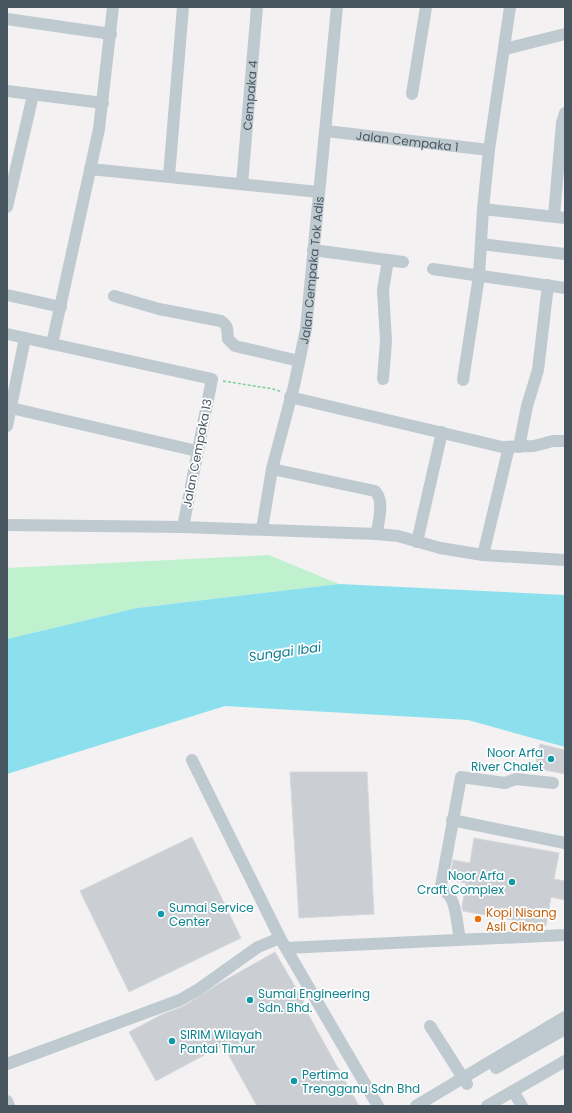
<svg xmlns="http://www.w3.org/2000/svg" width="572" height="1113" font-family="Poppins,sans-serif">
<rect width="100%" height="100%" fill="#f3f1f1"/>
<polygon fill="#c0f1cf" points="269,555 339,584 137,608 7,639 7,568"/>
<polygon fill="#8ce0ee" points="339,584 565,595 565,747 468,720 225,706 7,774 7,639 137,608"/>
<g fill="#cbced3" stroke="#d5d8dc">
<polygon points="540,744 565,750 565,774 535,768"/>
<polygon points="290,772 367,772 374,914 299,918"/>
<polygon points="192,837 241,938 129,992 80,891"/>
<polygon points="474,838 559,853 554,879 565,881 565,900 551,897 546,926 463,911 462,907 466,883 450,880 453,860 470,863"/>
<polygon points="275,952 304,1002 302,1003 359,1106 257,1106 223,1045 156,1081 129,1032 161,1015 184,1006 220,983"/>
</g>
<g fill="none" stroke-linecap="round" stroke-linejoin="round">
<polyline stroke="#77d09e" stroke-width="1.5" stroke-dasharray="3 2" stroke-linecap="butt" points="223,381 273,389 282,392"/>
<g stroke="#bfc9d0" stroke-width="12">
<polyline points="7,19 111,34"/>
<polyline points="505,49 565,34"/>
<polyline points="7,91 103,103"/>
<polyline points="412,94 426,7"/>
<path id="s1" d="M326,131l163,19"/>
<polyline points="90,169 319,192"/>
<polyline points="169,176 183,7"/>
<path id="s2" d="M242,184l15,-177"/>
<polyline points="7,207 33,95"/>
<polyline points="483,209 565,218"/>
<polyline points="554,216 562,123 565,113"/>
<polyline points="481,244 565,254"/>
<polyline points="313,250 403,262"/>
<polyline points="433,269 565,288"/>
<polyline points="7,295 61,307"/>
<path d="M114,296l45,13 62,12c8,5 6,10 7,18l7,7 64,15"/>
<polyline points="7,334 212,379 183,527"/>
<polyline points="52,344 99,129 113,7"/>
<polyline points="383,379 386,341 383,290 388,260"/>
<polyline points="463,380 479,276 483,209 489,150 510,7"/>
<polyline points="290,397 502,447 534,446 553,441 565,441"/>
<polyline points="11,408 197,451"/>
<polyline points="7,426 25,338"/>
<polyline points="519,447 527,406 538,370 548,285"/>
<path d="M272,469l103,22c10,11 3,29 2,43"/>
<polyline points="7,525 183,527 377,534 398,536 440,548 483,555 565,560"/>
<path id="s3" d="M262,529l10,-60 22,-83 12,-57 31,-322"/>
<polyline points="417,542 442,432"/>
<polyline points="483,555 509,447"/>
<polyline points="192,760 280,938 378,1106"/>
<polyline points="452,820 565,843"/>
<path d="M460,939c-3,-13 -3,-30 -9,-41 -3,-5 -8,-7 -10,-12l20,-109 44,6 11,-4 37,4"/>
<polyline points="286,948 565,935"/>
<polyline points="430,1026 467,1084"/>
<polyline points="7,1064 180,1000 199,989 258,947 280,938"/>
<polyline points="496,1068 565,1029"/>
<polyline points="513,1091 522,1106"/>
<polyline points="7,1101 9,1106"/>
<polyline points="416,1106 565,1017"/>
<polyline points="487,1106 565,1061"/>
</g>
</g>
<g fill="#0f9aa8" stroke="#fff" stroke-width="1.5">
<circle cx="551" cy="759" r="4"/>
<circle cx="512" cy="882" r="4"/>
<circle cx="161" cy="914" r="4"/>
<circle cx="250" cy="1000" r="4"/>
<circle cx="172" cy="1041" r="4"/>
<circle cx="294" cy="1081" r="4"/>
</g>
<circle fill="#e8710a" stroke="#fff" stroke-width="1.5" cx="478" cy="919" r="4"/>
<g text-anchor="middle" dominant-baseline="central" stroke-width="3.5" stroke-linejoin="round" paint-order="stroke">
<g font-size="12" fill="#48565f" stroke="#fff">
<text stroke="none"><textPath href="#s2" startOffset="89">Cempaka 4</textPath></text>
<text stroke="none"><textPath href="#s1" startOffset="82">Jalan Cempaka 1</textPath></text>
<text stroke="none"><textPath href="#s3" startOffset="264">Jalan Cempaka Tok Adis</textPath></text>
<text transform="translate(197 453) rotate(-79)">Jalan Cempaka 13</text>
</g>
<g font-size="12" fill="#0d838f" stroke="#fff" text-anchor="start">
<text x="543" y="752" text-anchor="end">Noor Arfa<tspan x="543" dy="14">River Chalet</tspan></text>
<text x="504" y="875" text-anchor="end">Noor Arfa<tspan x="504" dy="14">Craft Complex</tspan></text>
<text x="169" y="907">Sumai Service<tspan x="169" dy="14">Center</tspan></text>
<text x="258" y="993">Sumai Engineering<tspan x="258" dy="14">Sdn. Bhd.</tspan></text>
<text x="180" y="1034">SIRIM Wilayah<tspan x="180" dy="14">Pantai Timur</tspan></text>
<text x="302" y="1074">Pertima<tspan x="302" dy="14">Trengganu Sdn Bhd</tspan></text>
</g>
<g font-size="12" fill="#c56008" stroke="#fff" text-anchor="start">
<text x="486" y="912">Kopi Nisang<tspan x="486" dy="14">Asli Cikna</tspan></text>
</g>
<g font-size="13" font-style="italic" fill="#0b7e91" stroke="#fff">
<text transform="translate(285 652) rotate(-8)">Sungai Ibai</text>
</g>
</g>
<rect width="572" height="1113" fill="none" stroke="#48565f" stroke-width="16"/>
</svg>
